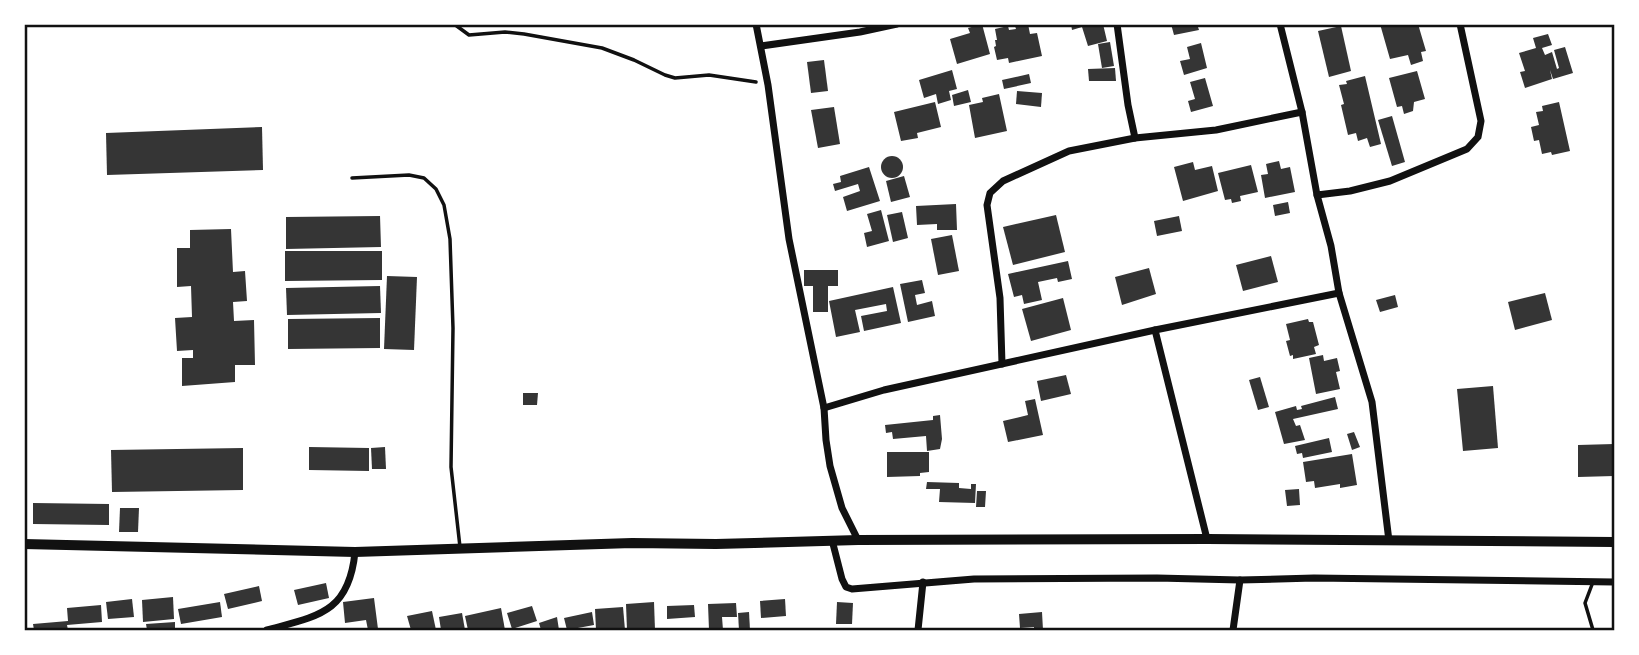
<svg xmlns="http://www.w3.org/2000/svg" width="1639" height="655" font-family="Inter,sans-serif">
<rect width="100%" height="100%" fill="#fff"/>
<g fill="#353535">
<polygon points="982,24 990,54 957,64 950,39 970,33 968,28"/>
<polygon points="1028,24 1030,34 1037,33 1042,56 1009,63 1008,58 997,60 994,47 996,46 995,40 997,40 995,29 1008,26 1009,30 1016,29 1015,26"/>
<polygon points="1071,24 1103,24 1107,41 1088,46 1082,27 1072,30"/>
<polygon points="1171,24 1197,24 1199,30 1174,35"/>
<polygon points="1380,24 1418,24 1426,51 1421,52 1423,61 1411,65 1408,55 1390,59"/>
<polygon points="1341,26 1351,71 1329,77 1318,31"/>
<polygon points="1548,34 1552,45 1542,48 1545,55 1552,52 1557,69 1559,68 1554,50 1565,47 1573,73 1553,79 1550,70 1552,79 1525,88 1520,72 1525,71 1519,53 1536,48 1533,38"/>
<polygon points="1110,42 1114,66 1102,68 1098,44"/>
<polygon points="1201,43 1207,68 1184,75 1180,61 1190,59 1187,47"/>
<polygon points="824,60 828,91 811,93 807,62"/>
<polygon points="1115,68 1116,81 1089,81 1088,69"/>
<polygon points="952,70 957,89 949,91 951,100 938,104 936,94 924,98 919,80"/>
<polygon points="1417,71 1425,99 1414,102 1413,111 1404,114 1402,106 1397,107 1389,78"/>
<polygon points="1029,74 1031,83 1004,89 1002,80"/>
<polygon points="1365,76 1381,144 1370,147 1367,138 1358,141 1356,133 1348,135 1341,105 1344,104 1339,85 1347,84 1346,81"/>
<polygon points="1205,78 1213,106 1191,112 1188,101 1195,99 1190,82"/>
<polygon points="968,90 971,102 954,106 952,95"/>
<polygon points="1017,91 1042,93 1041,107 1016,104"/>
<polygon points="999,94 1007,131 975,138 969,105 983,102 982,98"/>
<polygon points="935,102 941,127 917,133 918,138 901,141 894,112"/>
<polygon points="1559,102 1570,151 1552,155 1551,152 1542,154 1539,140 1534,141 1531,127 1539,125 1536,112 1543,111 1542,106"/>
<polygon points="834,107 840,144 818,148 811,110"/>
<polygon points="1392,116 1405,162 1392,166 1378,120"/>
<polygon points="262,127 263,170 107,175 106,133"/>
<circle cx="892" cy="167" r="11"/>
<polygon points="1279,161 1281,169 1290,167 1295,192 1265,198 1261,175 1268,174 1266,164"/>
<polygon points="1193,162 1195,170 1212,166 1218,191 1183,201 1174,167"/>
<polygon points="1251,165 1258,192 1240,196 1241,201 1232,203 1231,199 1225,200 1218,173"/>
<polygon points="869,167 880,201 847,211 843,197 860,191 858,184 835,191 833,184 841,182 840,176"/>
<polygon points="904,176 910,197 891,202 886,181"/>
<polygon points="1288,202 1290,213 1275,216 1273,205"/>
<polygon points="956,204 957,230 937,230 937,224 917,225 916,206"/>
<polygon points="881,210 889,241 867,247 864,233 872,231 867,214"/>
<polygon points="902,212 908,238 893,242 887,215"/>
<polygon points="1056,215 1065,252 1013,265 1003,227"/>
<polygon points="380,216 381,247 286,249 286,217"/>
<polygon points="1179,216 1182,231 1157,236 1154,221"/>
<polygon points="231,229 233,272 245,271 247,301 233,302 234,321 254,320 255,365 235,365 235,382 182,386 182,358 193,358 193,350 177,351 175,318 192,317 191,286 177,287 177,248 190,248 190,230"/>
<polygon points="952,235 959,271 938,275 931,239"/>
<polygon points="285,251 382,251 382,280 285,281"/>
<polygon points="1271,256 1278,282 1243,291 1236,265"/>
<polygon points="1068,261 1072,279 1058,282 1057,278 1038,282 1042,300 1024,304 1022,295 1014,297 1008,274"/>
<polygon points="1149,268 1156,294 1122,305 1115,277"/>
<polygon points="804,270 838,270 838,286 828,286 828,312 813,312 813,286 804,286"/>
<polygon points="387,276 417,277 414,350 384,349"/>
<polygon points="922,280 925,293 915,295 917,305 932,301 935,316 908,322 900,284"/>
<polygon points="380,286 381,313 287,315 286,288"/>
<polygon points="893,287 901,323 864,331 861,316 887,311 886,304 855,310 860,332 836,337 829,301"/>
<polygon points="1545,293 1552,320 1515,330 1508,302"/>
<polygon points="1395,295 1398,307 1380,312 1376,300"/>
<polygon points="1063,298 1071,330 1031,341 1022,309"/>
<polygon points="380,318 380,348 288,349 288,319"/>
<polygon points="1308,319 1309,322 1313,322 1319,345 1314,347 1316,354 1293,359 1293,355 1290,356 1286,341 1290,340 1286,324"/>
<polygon points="1323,355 1324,361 1337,358 1340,371 1336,372 1340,389 1316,394 1309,358"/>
<polygon points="1066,375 1071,394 1041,401 1037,381"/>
<polygon points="1260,377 1269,407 1258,410 1249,380"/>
<polygon points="1493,386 1498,448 1463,451 1457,389"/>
<polygon points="523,393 538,393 537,405 523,405"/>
<polygon points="1335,397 1338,409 1293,419 1296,426 1300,425 1305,440 1284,444 1275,412 1296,406 1297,410 1302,409 1301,406"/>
<polygon points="1035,399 1043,435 1008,442 1003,421 1028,415 1025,401"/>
<polygon points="940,415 942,439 940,449 927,451 926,436 893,439 892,432 886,433 885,425 933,420 933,416"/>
<polygon points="1354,432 1360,447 1352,450 1347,434"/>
<polygon points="1329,438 1332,452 1303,458 1302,453 1297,454 1295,446"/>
<polygon points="1614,444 1614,476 1578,477 1578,445"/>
<polygon points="309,447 369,448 369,471 309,470"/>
<polygon points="385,447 386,469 372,469 371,448"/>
<polygon points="243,448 243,490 112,492 111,450"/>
<polygon points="887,452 929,452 929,472 920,473 920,476 887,477"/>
<polygon points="1352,454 1357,485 1340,488 1340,484 1315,488 1314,481 1306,482 1303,462"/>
<polygon points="927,482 959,483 959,488 971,489 971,484 976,484 975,503 939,502 940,489 926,489"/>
<polygon points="1299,489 1300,505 1287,506 1285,490"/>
<polygon points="977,491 986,491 985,507 976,507"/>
<polygon points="33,503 109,504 109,525 33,524"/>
<polygon points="120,508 139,508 138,532 119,532"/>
<polygon points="326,583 329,598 298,605 294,590"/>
<polygon points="259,586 262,601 228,609 224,594"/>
<polygon points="173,597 174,619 143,622 142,600"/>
<polygon points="374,598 378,629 368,630 366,620 345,623 343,602"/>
<polygon points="132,599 134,617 108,619 106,602"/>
<polygon points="785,599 786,616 761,618 760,601"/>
<polygon points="220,602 222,617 181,624 178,609"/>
<polygon points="654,602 655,630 627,630 626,604"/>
<polygon points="837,602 853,603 852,624 836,624"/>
<polygon points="736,603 737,617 722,617 723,630 709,630 708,604"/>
<polygon points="101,605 102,622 67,625 68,630 34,630 33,624 68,621 67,608"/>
<polygon points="694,605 695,617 667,619 667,606"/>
<polygon points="532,606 537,621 512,629 507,613"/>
<polygon points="623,607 625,630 596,630 595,609"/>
<polygon points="501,608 505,630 468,630 465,616"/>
<polygon points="432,611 436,630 411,630 407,616"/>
<polygon points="592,612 594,625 567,630 564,618"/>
<polygon points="749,612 750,630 739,630 738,613"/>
<polygon points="1042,612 1043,630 1034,630 1034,627 1020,628 1019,614"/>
<polygon points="462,613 465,630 441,630 439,617"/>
<polygon points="557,617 559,630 541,630 539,623"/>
<polygon points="175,622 175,630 147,630 146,624"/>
</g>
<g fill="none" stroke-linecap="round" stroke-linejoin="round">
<polyline stroke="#111" stroke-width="3.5" points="454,24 469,35 505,32 524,34 602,48 634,60 665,75 675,78 709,75 756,82"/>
<g stroke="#111" stroke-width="3.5">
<polyline points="352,178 409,175 424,178 436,189 444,205 450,239 453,328 451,467 460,547"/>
<polyline points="1593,630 1585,603 1593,582"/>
</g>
<g stroke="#111" stroke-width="7">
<polyline points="756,24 768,85 789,239 824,408 826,440 830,466 842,508 858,540"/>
<polyline points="1117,24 1128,105 1135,138"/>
<polyline points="1280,24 1302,112 1317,195 1331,246 1339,293 1372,402 1389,541"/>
<polyline points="761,46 860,32 897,24"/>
<polyline points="1317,195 1350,191 1390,181 1455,154 1467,149 1478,137 1481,121 1460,24"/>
<polyline points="1155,330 1207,539"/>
<polyline points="1002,364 1000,298 987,205 990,193 1003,181 1069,151 1135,138 1216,130 1302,112"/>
<polyline points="824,408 884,390 1155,330 1339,293"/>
<polyline points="832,540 842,579 846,587 852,589 974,579 1157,578 1240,580 1314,578 1614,582"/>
<path d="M267,630c51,-14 82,-17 88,-78"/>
<polyline points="918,630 923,582"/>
<polyline points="1233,630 1240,580"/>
</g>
<polyline stroke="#111" stroke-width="10" points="24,544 355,552 632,543 716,544 858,540 1207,539 1614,542"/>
</g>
<rect width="1639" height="655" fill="none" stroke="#ffffff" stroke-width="52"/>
<rect x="26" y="26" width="1587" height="603" fill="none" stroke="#111" stroke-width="2.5"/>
</svg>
